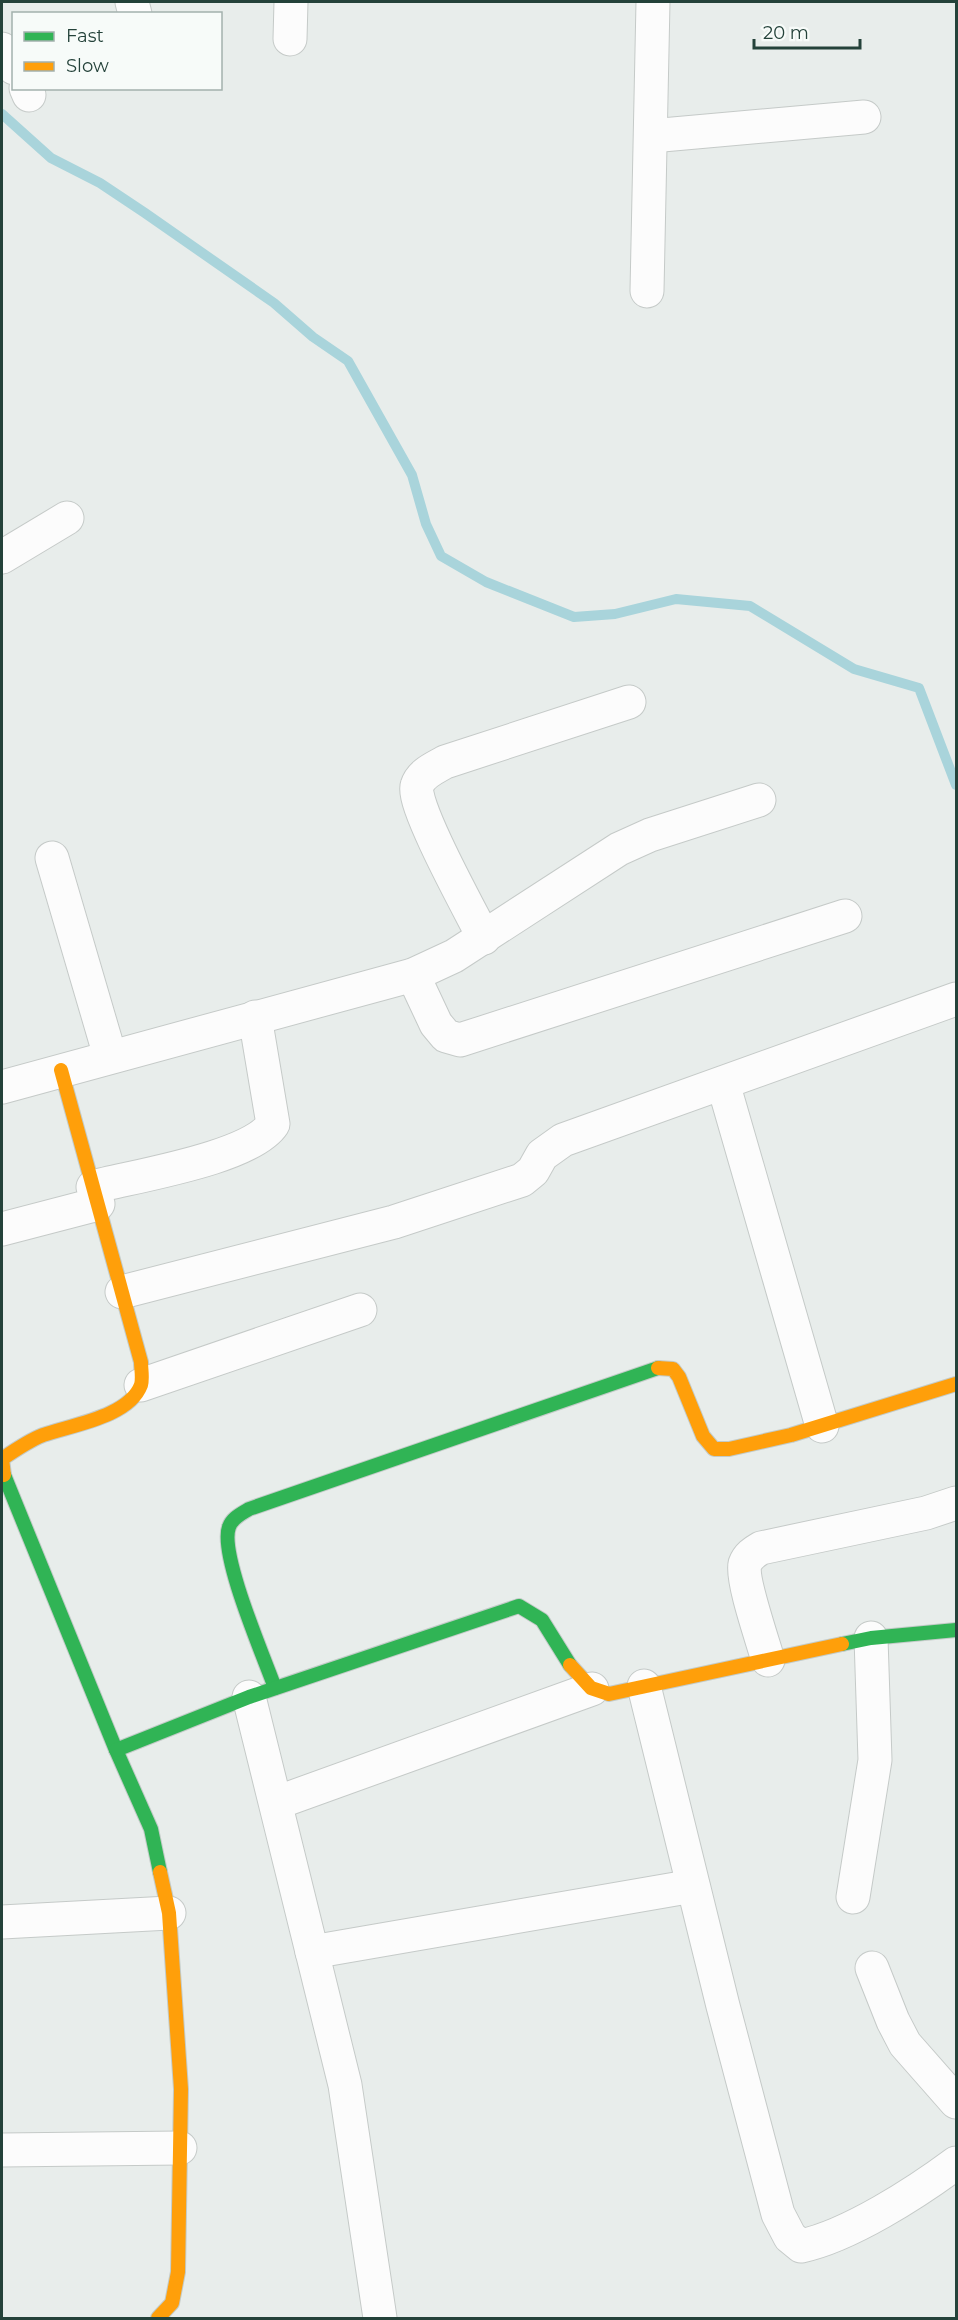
<svg xmlns="http://www.w3.org/2000/svg" width="958" height="2320" font-family="Montserrat,sans-serif">
<rect width="100%" height="100%" fill="#e8edeb"/>
<g fill="none" stroke-linecap="round" stroke-linejoin="round">
<polyline stroke="#a9d4db" stroke-width="10" points="2,114 51,158 100,183 145,213 274,303 313,337 348,361 412,475 426,524 441,556 486,582 574,617 615,614 676,599 750,606 854,669 919,688 956,785"/>
<defs>
<g id="street">
<polyline points="132,2 135,14"/>
<polyline points="290,39 291,2"/>
<polyline points="2,49 14,68"/>
<polyline points="26,88 29,95"/>
<polyline points="651,136 864,117"/>
<polyline points="647,291 653,2"/>
<polyline points="2,557 67,518"/>
<polyline points="52,858 110,1056"/>
<path d="M484,938c-12,-24 -73,-134 -67,-152 4,-13 18,-18 28,-24l184,-60"/>
<polyline points="413,975 436,1024 446,1036 460,1040 845,916"/>
<polyline points="723,1083 822,1426"/>
<polyline points="2,1087 413,975 454,956 619,849 650,835 759,800"/>
<path d="M93,1187c42,-11 158,-29 180,-63l-18,-107"/>
<polyline points="2,1229 98,1204"/>
<polyline points="122,1292 394,1222 522,1180 533,1171 542,1155 563,1140 956,999"/>
<polyline points="141,1385 360,1310"/>
<path d="M768,1660c-5,-18 -27,-81 -23,-96 3,-8 9,-12 16,-16l165,-35 30,-10"/>
<path d="M644,1686l79,320 55,208 12,23 11,9c48,-10 116,-54 155,-83"/>
<polyline points="249,1697 345,2085 380,2318"/>
<polyline points="276,1803 592,1689"/>
<polyline points="853,1897 875,1760 871,1638"/>
<polyline points="2,1922 169,1913"/>
<polyline points="312,1952 693,1886"/>
<polyline points="872,1968 893,2021 905,2044 956,2102"/>
<polyline points="2,2150 180,2148"/>
</g>
<g id="fast">
<polyline points="4,1475 116,1750 151,1829 160,1872"/>
<polyline points="842,1644 871,1638 956,1630"/>
<path d="M275,1688c-11,-31 -56,-134 -46,-161 3,-9 12,-13 20,-18l409,-141"/>
<polyline points="116,1750 249,1697 519,1606 542,1620 570,1665"/>
</g>
<g id="slow">
<polyline points="658,1368 673,1369 679,1377 703,1436 714,1449 729,1449 791,1435 956,1384"/>
<path d="M4,1475l-2,-16c13,-9 26,-18 41,-24 28,-10 86,-18 98,-50 2,-7 0,-16 0,-23l-80,-292"/>
<polyline points="570,1665 591,1688 609,1694 842,1644"/>
<polyline points="158,2318 172,2303 178,2272 181,2089 169,1913 160,1872"/>
</g>
</defs>
<use href="#street" stroke="#c5cac8" stroke-width="35"/>
<use href="#fast" stroke="#c3cbc8" stroke-width="16"/>
<use href="#slow" stroke="#c3cbc8" stroke-width="16"/>
<use href="#street" stroke="#fcfcfc" stroke-width="33"/>
<use href="#fast" stroke="#30b455" stroke-width="14"/>
<use href="#slow" stroke="#ff9f0a" stroke-width="14"/>
</g>
<rect width="958" height="2320" fill="none" stroke="#24423a" stroke-width="6"/>
<rect x="12" y="12" width="210" height="78" fill="#f7fbf9" stroke="#a3b1ad" stroke-width="1.5"/>
<rect x="24" y="32" width="30" height="9" fill="#30b455" stroke="#a3b1ad" stroke-width="1.5"/>
<text x="66" y="42" font-size="18" fill="#24423a">Fast</text>
<rect x="24" y="62" width="30" height="9" fill="#ff9f0a" stroke="#a3b1ad" stroke-width="1.5"/>
<text x="66" y="72" font-size="18" fill="#24423a">Slow</text>
<path d="M754 39v9h106v-9" fill="none" stroke="#24423a" stroke-width="3"/>
<text x="763" y="39" font-size="18" fill="#24423a" stroke="#f7fbf9" stroke-width="4.5" paint-order="stroke">20 m</text>
</svg>
